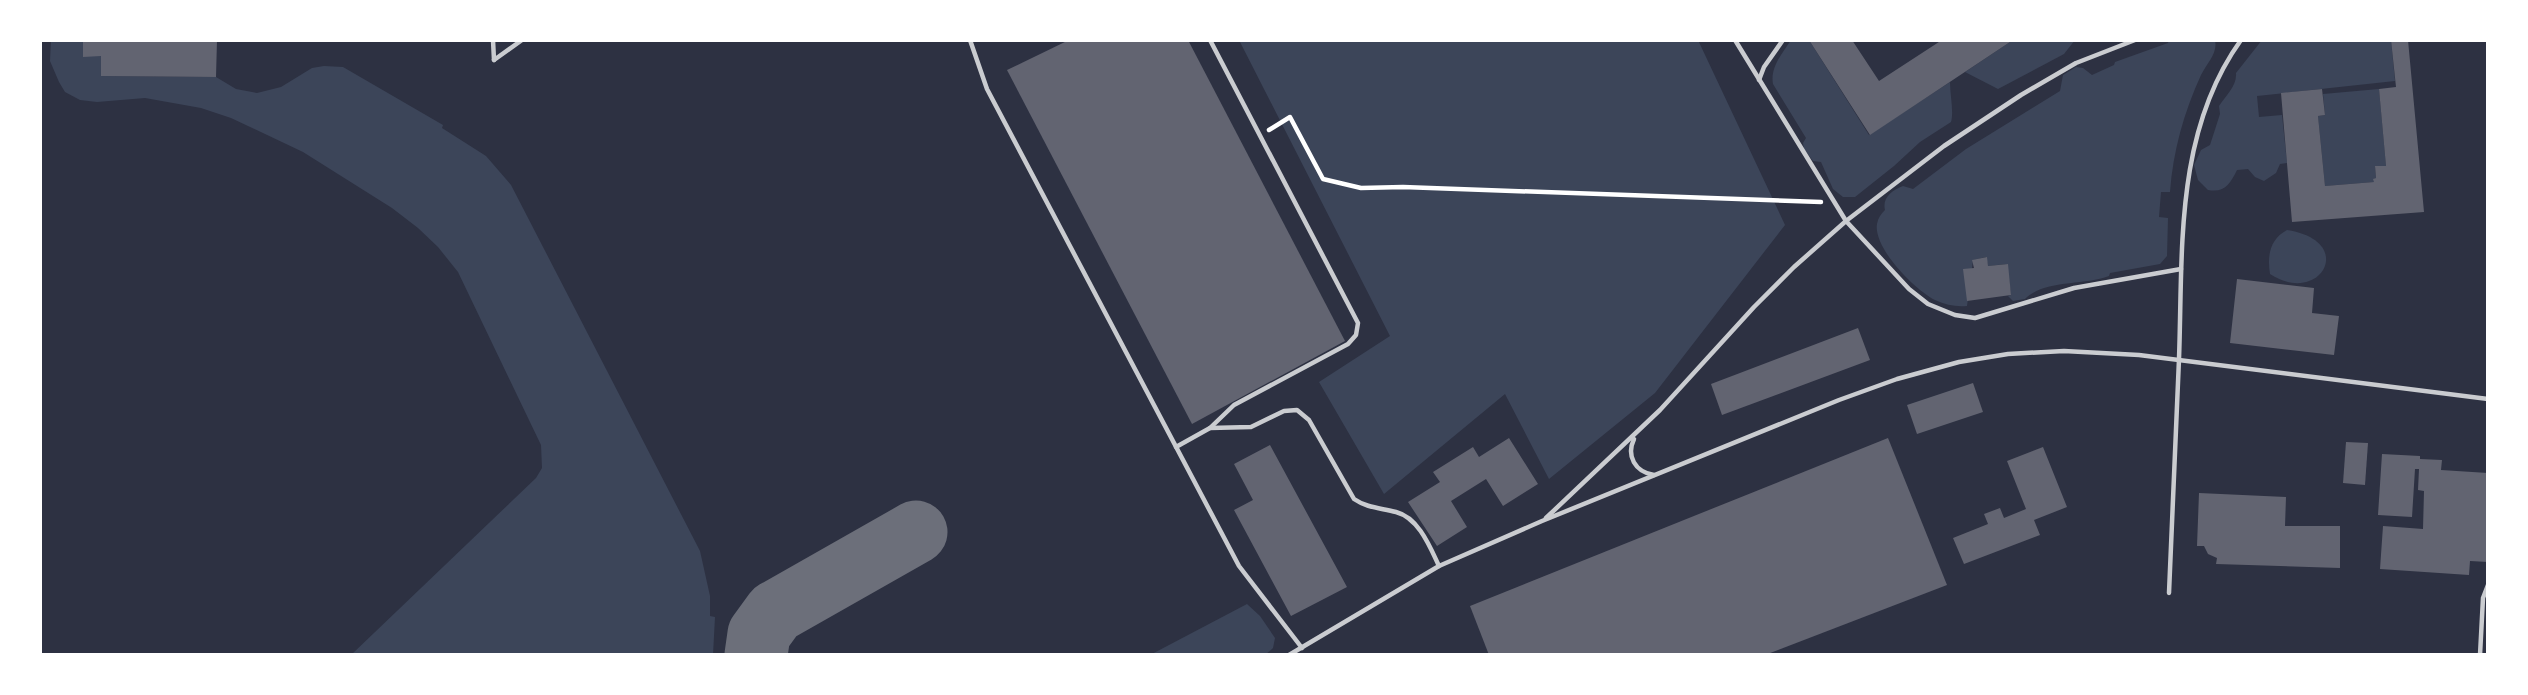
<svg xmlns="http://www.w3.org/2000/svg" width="2528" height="695" font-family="Roboto,sans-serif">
<rect width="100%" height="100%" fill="#2d3142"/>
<g fill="#3c4559">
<polygon points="51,40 83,40 83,56 101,56 102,76 216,77 236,89 257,93 281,87 312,68 324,66 343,67 443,125 442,128 486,156 511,185 700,551 710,596 710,616 715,617 713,655 351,655 536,478 542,468 541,445 458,272 438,247 418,228 392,208 303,152 231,118 201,108 145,98 97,102 80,100 65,92 59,82 50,61"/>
<polygon points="1239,40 1698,40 1785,225 1655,393 1549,479 1505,394 1384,494 1319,382 1390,336"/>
<path d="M1791,40h18l60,95 81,-53c0,13 4,30 1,40l-31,20 -26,24 -39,31h-12l-10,-8 -12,-27 -8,-1 -9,-12 -1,-6 3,-5 -33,-54c-3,-17 9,-30 18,-44z"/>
<polygon points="2013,40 2075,40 2064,54 1998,89 1965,72"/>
<path d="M2169,40h46c3,13 -8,23 -14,35 -17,37 -28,76 -31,117h-9l-2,25 9,1 -1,38 -7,8 -50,9 -1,3c-26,10 -64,3 -84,23l-12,2 -5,-5 3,-1 -4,-31 -19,2 -2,-9 -13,3 -6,46c-11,1 -21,-1 -32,-6 -20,-10 -62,-52 -58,-76 1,-6 4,-10 8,-14 -3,-12 7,-20 18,-24l10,3 53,-40 94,-58 3,-16 13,-8 7,1 9,7 22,-10 1,-3 53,-19z"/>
<path d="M2262,40h129l4,41 -138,15 2,21 23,-2 5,48 -7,1 -4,9 -12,8 -9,-4 -7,-8 -11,1c-7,14 -12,23 -29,20l-10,-10 -4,-15 7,-15 9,-5 10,-31 -1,-8c7,-11 18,-20 17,-33z"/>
<polygon points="2379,89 2386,166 2375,167 2376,178 2374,179 2374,182 2325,186 2318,116 2325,115 2323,94"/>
<path d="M2287,230c71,11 33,77 -17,44 -3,-19 0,-35 17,-44z"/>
<polygon points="1247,604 1260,616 1275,638 1273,648 1265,655 1150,655"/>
</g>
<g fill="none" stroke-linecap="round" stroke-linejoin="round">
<polyline stroke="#6c6f7a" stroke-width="63" points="756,655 759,634 775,612 916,532"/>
</g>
<g fill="#626471">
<polygon points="83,40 217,40 216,77 101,76 101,56 83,57"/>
<polygon points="1069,40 1188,40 1345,341 1192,424 1007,70"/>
<polygon points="1809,40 1852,40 1879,81 1942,40 2013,40 1870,135"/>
<polygon points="2391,40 2408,40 2424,212 2292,222 2281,93 2322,89 2325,115 2318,116 2325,186 2374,182 2373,179 2376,178 2375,166 2386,166 2379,89 2396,87"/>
<polygon points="1987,257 1988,266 2008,264 2011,295 1967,301 1963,269 1974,268 1972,260"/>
<polygon points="2237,279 2314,288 2312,313 2339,316 2334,355 2230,343"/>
<polygon points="1858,328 1870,360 1722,415 1711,384"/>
<polygon points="1973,383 1983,412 1917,434 1907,405"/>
<polygon points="1509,438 1538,484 1503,506 1486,479 1451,501 1467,527 1437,546 1408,502 1440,482 1433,472 1473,447 1479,457"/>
<polygon points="1888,438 1947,585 1765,655 1489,655 1470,606"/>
<polygon points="2346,442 2368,443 2365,485 2343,483"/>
<polygon points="1270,445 1347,587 1291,616 1234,510 1253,500 1234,464"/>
<polygon points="2043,447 2067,507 2034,520 2040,535 1964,564 1953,538 1988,524 1984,514 2000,508 2004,518 2026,509 2007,461"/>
<polygon points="2382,454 2420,456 2420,459 2442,460 2441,470 2488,473 2488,562 2470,561 2469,575 2380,569 2383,526 2423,529 2424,491 2418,490 2419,469 2415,469 2412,517 2378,515"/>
<polygon points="2199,493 2286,497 2285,526 2340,526 2340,568 2216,564 2217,558 2208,554 2204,546 2197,546"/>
</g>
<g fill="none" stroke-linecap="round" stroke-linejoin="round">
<polyline stroke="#fff" stroke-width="4.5" points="1269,130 1290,117 1323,179 1361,188 1403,187 1821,202"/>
<g stroke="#caccd0" stroke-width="4.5">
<polyline points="493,40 494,60"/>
<polyline points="970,40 987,89 1239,566 1302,648"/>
<polyline points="1735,40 1846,221 1909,289 1928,304 1955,315 1975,318 2074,288 2181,269"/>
<polyline points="494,60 522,40"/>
<polyline points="1759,80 1764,67 1783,40"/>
<polyline points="1210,428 1234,405 1348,344 1356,335 1358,323 1210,40"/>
<path d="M1634,439c-8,17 1,33 20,36"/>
<path d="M1176,447l34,-19 41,-1 33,-16 13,-1 12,10 45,79c13,9 27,9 42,13 23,6 34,35 43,54"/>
<polyline points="1546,518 1660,410 1754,307 1794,267 1846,221 1944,146 2021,95 2076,63 2135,40"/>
<path d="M2169,593c3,-78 7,-156 10,-234 4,-108 -5,-226 62,-319"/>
<polyline points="1289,655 1439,566 1542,521 1839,400 1897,379 1959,362 2008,354 2064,351 2139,355 2488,399"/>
<polyline points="2480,655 2483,598 2488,585"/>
</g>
</g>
<rect width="2528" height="695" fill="none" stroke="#ffffff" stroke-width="84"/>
</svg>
